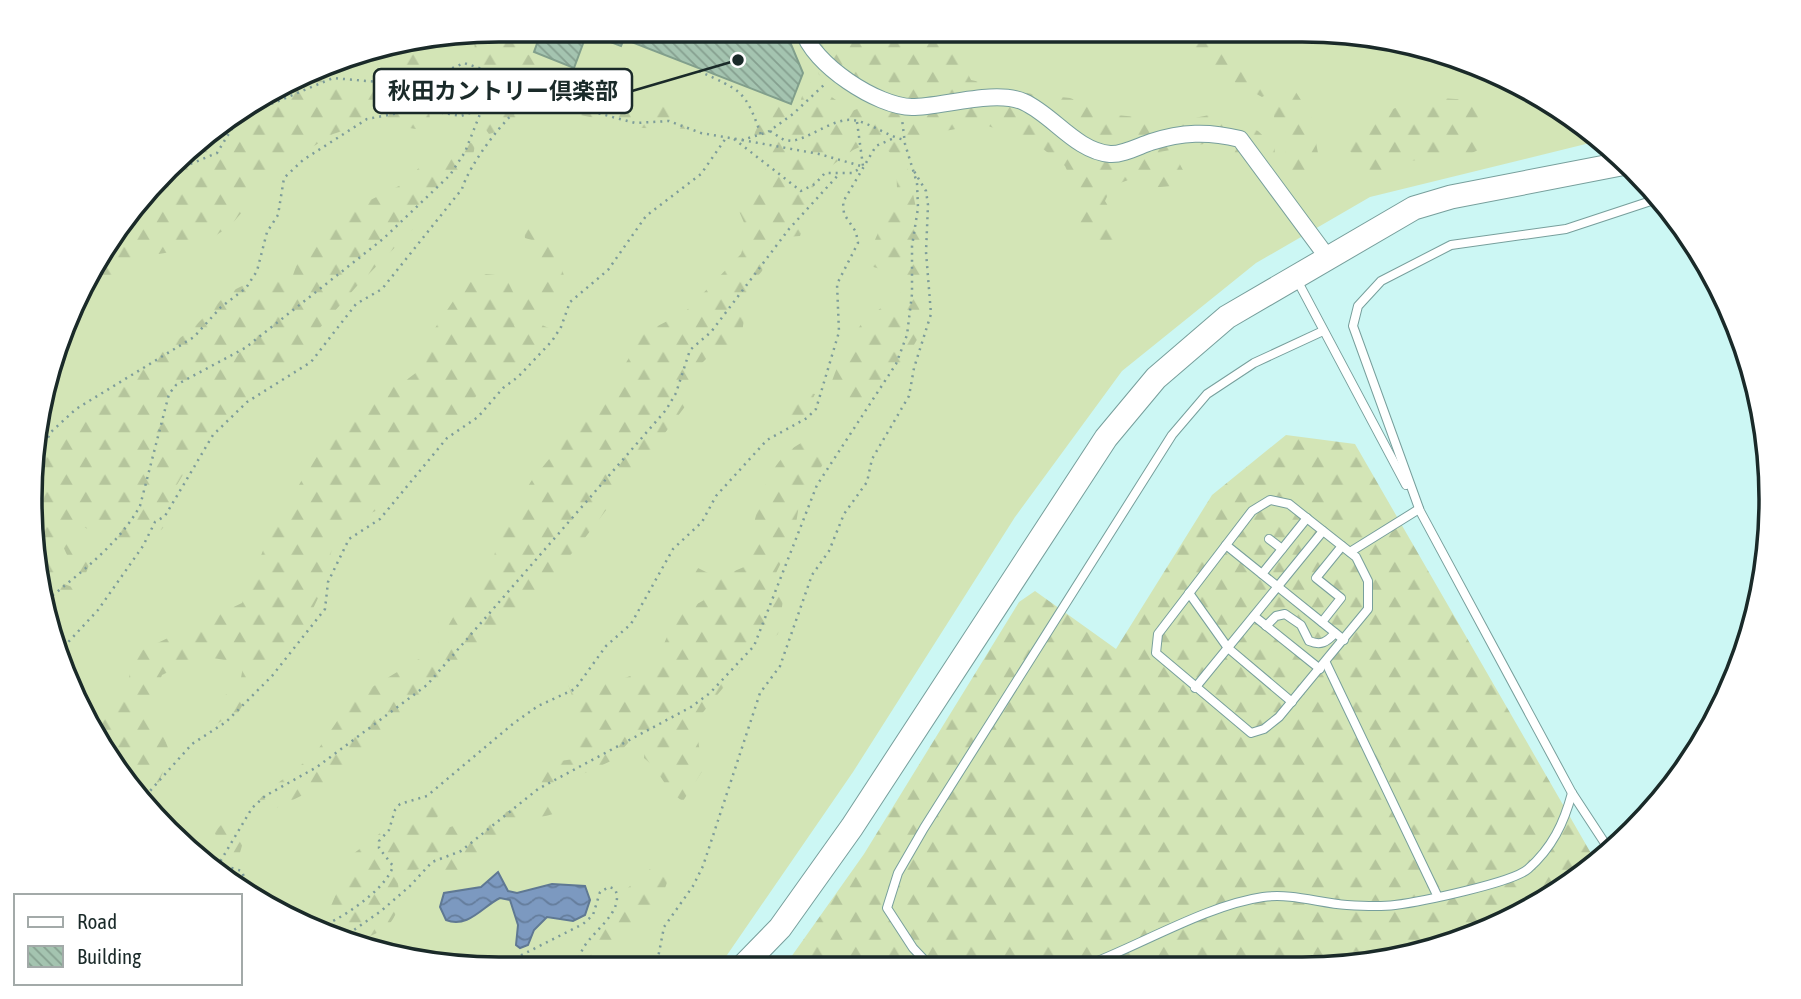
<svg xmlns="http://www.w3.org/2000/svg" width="1801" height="999" font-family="'Asap Condensed','Noto Sans JP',sans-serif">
<defs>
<pattern id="forest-firs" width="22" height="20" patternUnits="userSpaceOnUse" patternTransform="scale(1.75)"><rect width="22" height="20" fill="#d3e5b6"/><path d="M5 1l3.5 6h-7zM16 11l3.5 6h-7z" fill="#b5c59c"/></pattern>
<pattern id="water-waves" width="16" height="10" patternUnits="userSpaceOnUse" patternTransform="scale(1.75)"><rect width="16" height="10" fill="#7c99c0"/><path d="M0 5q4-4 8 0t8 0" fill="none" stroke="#657d9c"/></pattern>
<pattern id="building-back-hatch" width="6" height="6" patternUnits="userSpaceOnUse" patternTransform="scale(1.75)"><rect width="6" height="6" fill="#a4c4b0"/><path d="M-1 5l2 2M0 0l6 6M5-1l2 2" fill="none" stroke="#859f8f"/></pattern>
</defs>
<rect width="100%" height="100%" fill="#ccf7f4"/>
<polygon fill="#d3e5b6" points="500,30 1332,31 1423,46 1537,93 1602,140 1370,197 1256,263 1122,371 1015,517 853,772 725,958 726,967 469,968 349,944 264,906 146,809 65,679 31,530 46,378 109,238 214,127 349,55"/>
<g fill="url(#forest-firs)">
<polygon points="500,30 517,30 521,52 590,76 627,104 685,102 696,129 642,128 552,109 514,127 489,134 478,119 474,34"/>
<polygon points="864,30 957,30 950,38 971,80 1032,94 1070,98 1116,115 1180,121 1219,113 1258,131 1275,147 1274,165 1245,167 1209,143 1159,152 1176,157 1184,172 1172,186 1149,188 1131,179 1112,186 1105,201 1122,229 1118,242 1103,249 1091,247 1080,223 1075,188 1065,166 1038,145 983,124 945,131 919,144 907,166 921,231 919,336 883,400 863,410 848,410 829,389 843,351 862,323 905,289 894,273 870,266 871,249 897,189 896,159 877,139 853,150 815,178 809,214 800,236 771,238 760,248 766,260 762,271 749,287 741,339 712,353 701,364 687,404 581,543 534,596 343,770 309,792 260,816 246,832 232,880 220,870 227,854 214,832 224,822 239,826 264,794 315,754 352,699 434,650 458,609 493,563 499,530 532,480 621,371 644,333 685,312 741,254 748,232 739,211 768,179 764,164 750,149 761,112 769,101 799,106 807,80 852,111 890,96 889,82 875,76 841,85 819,75 812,55 825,40"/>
<polygon points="1194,31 1221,31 1222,37 1270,93 1262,97 1212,70 1182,49"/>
<path d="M407,45c19,20 22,51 23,77l-14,7 -46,-7 -37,12 -52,33 -51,59 -33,22 -45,7 -16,11 -26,30 -11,5 -17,-3 27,-60 89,-94c19,-7 32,-22 50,-33 26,-15 55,-27 84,-37l15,9h24l18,-21 2,-13z"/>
<polygon points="1294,89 1311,116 1321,169 1308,179 1289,184 1280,174 1286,151 1274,117 1275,96"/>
<path d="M1439,98l33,2 7,17 -1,33 -16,8 -58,3 -24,13 -17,-7 -14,-17c14,-41 53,-44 90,-52z"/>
<polygon points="465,140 475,145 470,171 356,287 318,330 305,361 253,392 202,443 169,498 175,515 161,530 141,532 116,554 107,539 78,524 68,528 93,555 86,573 76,574 60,540 53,543 64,584 78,589 82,601 75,608 55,606 39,542 34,543 31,530 42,459 70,419 192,329 228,293 256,279 269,284 293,275 306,238 352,209 405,183 425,161"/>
<path d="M537,215l22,43 5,18c-12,23 -21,35 -47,42l-3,8 9,6 19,-7 11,5 -9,16 -37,30 -28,17 -49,55 -22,30 -22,6 -8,26 -26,11 -16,14 -17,61 -19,40 -32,25 -30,52 -26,13 -8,-1 7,-18 29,-24 3,-16c-34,-16 -49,-8 -81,8l-11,28 19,50 -12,32 -21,10 -43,-69 34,-41 4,-30 110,-52 30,-75 45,-72 37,-49 26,-18 25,-8 20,-15 10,-38 29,-43 22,-11 19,2 12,24 16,-6 7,-38 -5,-15 -10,-3 -2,-16z"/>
<polygon points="802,392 815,394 805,415 788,423 788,404"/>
<polygon points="1286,435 1355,444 1596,862 1562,890 1453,944 1362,965 784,967 864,854 1019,602 1035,591 1116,649 1212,495"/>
<path d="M801,443l17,2 9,12 -28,48 -5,31 -18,37 7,27 -5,34 -32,26 -51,62 8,48 -20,31c-18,-10 -22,-30 -39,-43l1,-16 -9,-8 -23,26 -62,29 -12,-6 1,-14 13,-7 21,-3c10,-27 3,-51 -7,-77 9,-4 16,0 26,1 17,1 33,-4 47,-12 23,-13 23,-30 34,-48 7,-12 19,-16 30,-23l-5,-17 -9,-11 8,-4 20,10 26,-11c12,-43 14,-100 57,-124z"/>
<path d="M559,799l-4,14c-14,7 -34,0 -46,11 -10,10 -17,34 -30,39 -7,3 -23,9 -32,9 -23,-3 -30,-9 -49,11 5,41 -14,51 -51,60l-19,-30 25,-59 48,-37 32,-15 6,13 -9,11 1,7 48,-15z"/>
<path d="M664,857l7,14 -8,23 -17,19 -17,12 -19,43h-92c19,-9 50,-17 68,-4l37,-72z"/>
</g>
<path fill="url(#water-waves)" stroke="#5f7893" stroke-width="2" d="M498,872l10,19 9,2 35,-9 33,2 5,14 -5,15 -12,6 -26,-4 -13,13 -6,15 -8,3 -4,-3 2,-20 -8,-25 -10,-2c-17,8 -32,31 -54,22l-6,-13 4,-14 37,-6z"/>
<polygon fill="url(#building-back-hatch)" stroke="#819f8c" stroke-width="2" points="542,30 769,30 788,37 803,73 791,104 624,39 621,46 587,33 574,68 534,52"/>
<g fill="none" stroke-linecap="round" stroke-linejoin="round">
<defs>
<g id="lane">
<polyline points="1297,280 1406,485"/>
<polygon points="1270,500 1289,504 1356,557 1368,581 1368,609 1279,717 1264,729 1251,733 1156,653 1158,634 1252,511"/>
<polyline points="1269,539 1282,549"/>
<polyline points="1226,545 1344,640"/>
<polyline points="1350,552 1419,509"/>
<polyline points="1262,574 1307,518"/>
<polyline points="1189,593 1228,648 1292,702"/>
<polyline points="1254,616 1320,669"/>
<polyline points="1322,622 1341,598 1316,578 1342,546"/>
<path d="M1266,626l10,-10 9,-2 16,11 8,16c12,5 18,1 26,-8"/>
<polyline points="1326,663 1437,895"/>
<polyline points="1195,688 1323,531"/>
<polyline points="1610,851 1572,793 1420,511 1353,326 1358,306 1381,281 1451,245 1566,229 1660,198"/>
<path d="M1085,966c54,-20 122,-61 178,-69 29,-4 56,6 84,8 15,1 33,2 48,0 24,-3 117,-22 133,-36 24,-21 36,-46 44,-76"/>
<polyline points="931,967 913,948 887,908 898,873 924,828 1172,435 1207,394 1254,363 1323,331"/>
</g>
<path id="street" d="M803,30c9,34 75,77 109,77 30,0 84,-18 112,-5 29,13 52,49 86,52 12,1 29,-8 41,-12 31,-10 57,-11 89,-3l88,119"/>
<polyline id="secondary" points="742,967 780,928 852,827 1106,438 1156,378 1227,317 1414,208 1451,197 1626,163"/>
</defs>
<use href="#lane" stroke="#779f9c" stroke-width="10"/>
<use href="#street" stroke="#779f9c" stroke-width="18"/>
<use href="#secondary" stroke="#779f9c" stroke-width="25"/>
<g stroke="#7d9c9a" stroke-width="2.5" stroke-dasharray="2 5" stroke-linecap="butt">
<path d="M699,71c42,20 46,18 62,64"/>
<path d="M417,108c32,-10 68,-24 100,-28"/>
<polyline points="857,122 863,166"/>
<path d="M770,131l14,9 8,1c19,-4 35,-18 54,-21 19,-2 39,16 59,20"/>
<polyline points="734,139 801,191 815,184 825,173 853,173 860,168"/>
<polyline points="742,140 819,154 861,166"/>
<polyline points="171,172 217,153 236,122 245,115 333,78 378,82 400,78 428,79 464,63 488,71 496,82"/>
<polyline points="38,456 51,432 76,409 194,337 221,307 246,288 257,271 267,232 278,215 284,178 303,160 367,119 420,109 461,116 500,103 520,102 575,107 635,123 669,121 701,133 742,140 768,132 793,114 826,83"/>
<path d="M47,600c34,-28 71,-55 93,-94l29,-112 7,-9 69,-37 138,-109 67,-64 15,-23 17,-43"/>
<path d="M59,652l39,-42 45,-64 12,-24 10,-6 48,-81 34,-33 64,-40 45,-58 26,-15 80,-100c7,-24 43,-73 65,-87"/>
<polyline points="141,801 192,744 226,722 272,676 325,609 328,582 349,539 380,519 447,438 478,417 503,388 518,377 552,341 561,327 570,302 608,270 646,216 701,174 726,138"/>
<polyline points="218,864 242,871 249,893"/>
<polyline points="217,867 252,808 265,796 317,767 427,685 666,410 676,393 690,350 711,332 789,229 840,173"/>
<path d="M314,929c23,-6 73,-40 79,-63l-14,-18v-7l10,-11 6,-20 5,-6 27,-8 87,-73 24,-17 37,-17 31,-43 25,-22 42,-75 29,-27 14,-26 51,-56 40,-22 9,-9 23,-77 -2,-48 21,-41 -2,-11 -12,-18 -1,-12 33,-56 18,-8"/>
<polyline points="335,938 354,930 381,911 410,886 432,862 461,851 538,789 691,707 710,693 754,646 817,485 896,364 907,335 912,294 912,246 918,208 917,183 905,144 902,119"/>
<path d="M496,968l87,-44 10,-9 7,-23 9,-5 6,2c10,22 -21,41 -31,58 -4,6 -6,14 -8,21"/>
<polyline points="512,968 535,961 568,968"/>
<polyline points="656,968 664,927 693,886 703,866 760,693 780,666 812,575 829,551 844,514 867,482 872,459 909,396 914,368 931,314 926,252 928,205 926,191 914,171"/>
</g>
<use href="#lane" stroke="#fff" stroke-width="8"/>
<use href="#street" stroke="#fff" stroke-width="16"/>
<use href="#secondary" stroke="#fff" stroke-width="23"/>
</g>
<path d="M0 0H1801V999H0ZM499 42H1302A457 457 0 0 1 1759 499V500A457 457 0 0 1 1302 957H499A457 457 0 0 1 42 500V499A457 457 0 0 1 499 42Z" fill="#fff" fill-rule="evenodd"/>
<path fill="none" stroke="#1a2a29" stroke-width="3.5" d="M499 42H1302A457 457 0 0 1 1759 499V500A457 457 0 0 1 1302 957H499A457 457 0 0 1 42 500V499A457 457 0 0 1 499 42Z"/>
<path fill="none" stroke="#1a2a29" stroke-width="2.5" d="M738 60L632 91"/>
<circle fill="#1a2a29" stroke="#fff" stroke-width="2.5" cx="738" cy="60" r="7"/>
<rect fill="#fff" stroke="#1a2a29" stroke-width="2.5" x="374" y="69" width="258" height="44" rx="7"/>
<g font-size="23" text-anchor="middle" font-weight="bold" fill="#1a2a29">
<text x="503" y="99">秋田カントリー倶楽部</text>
</g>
<rect x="14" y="894" width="228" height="91" fill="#ffffff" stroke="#a3aaa9" stroke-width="2"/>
<rect x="28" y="917" width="35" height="10" fill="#ffffff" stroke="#a3aaa9" stroke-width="2"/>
<text x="77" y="929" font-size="21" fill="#1a2a29">Road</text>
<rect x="28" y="946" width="35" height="21" fill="url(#building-back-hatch)" stroke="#a3aaa9" stroke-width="2"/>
<text x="77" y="964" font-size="21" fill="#1a2a29">Building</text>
</svg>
